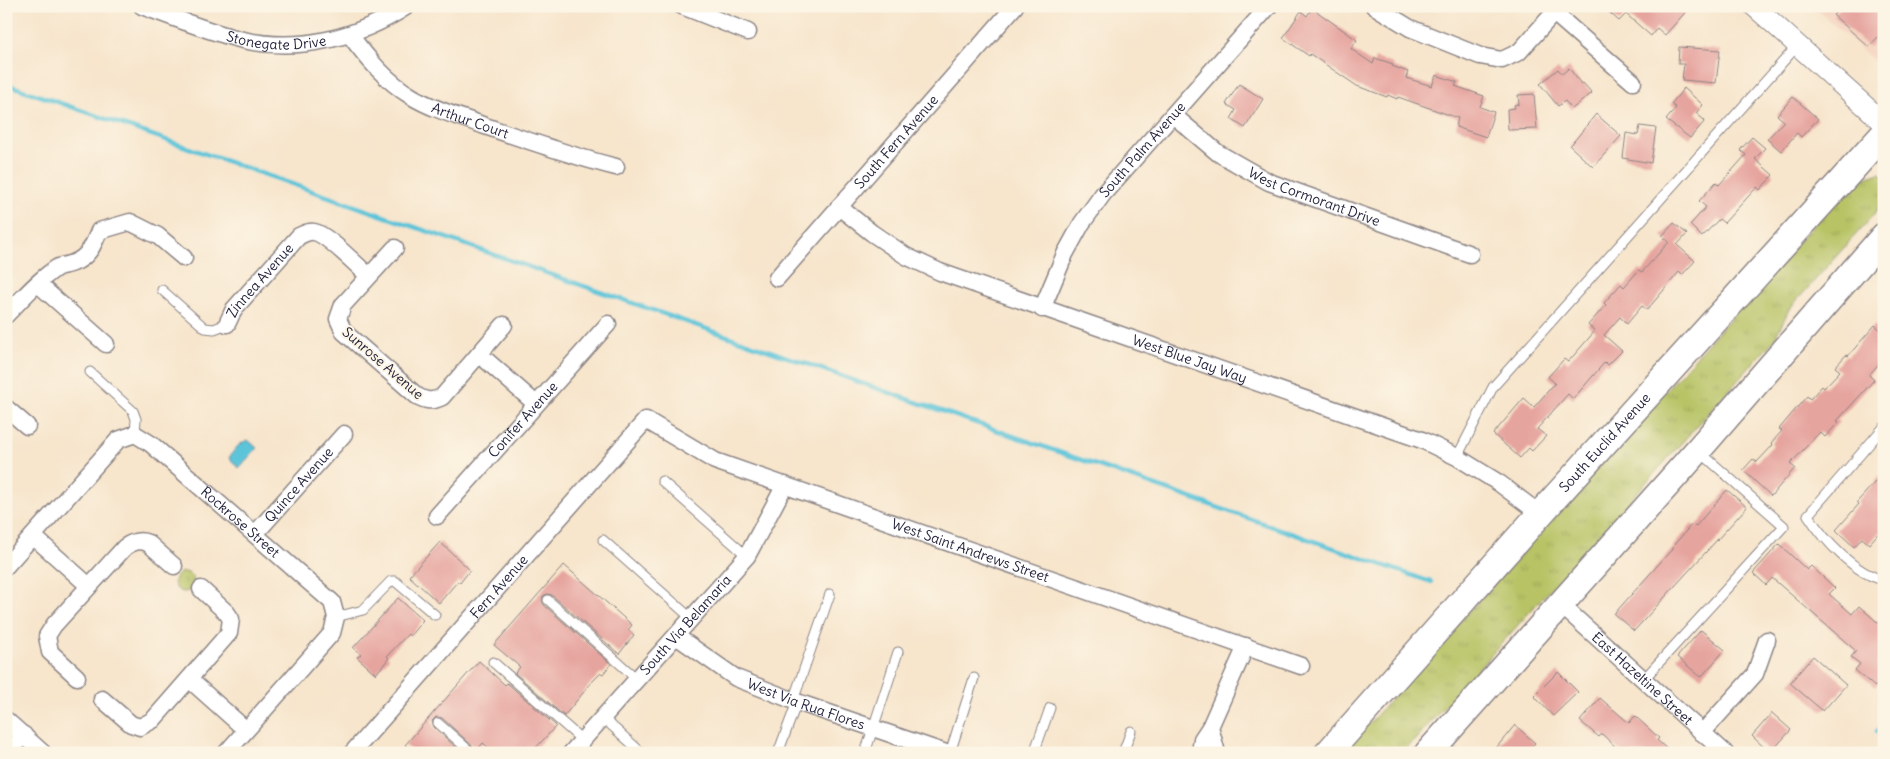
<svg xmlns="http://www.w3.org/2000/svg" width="1890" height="759" font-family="Delius,sans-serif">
<defs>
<pattern id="grass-tufts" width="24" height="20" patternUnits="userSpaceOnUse" patternTransform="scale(1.25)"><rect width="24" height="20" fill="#b7c365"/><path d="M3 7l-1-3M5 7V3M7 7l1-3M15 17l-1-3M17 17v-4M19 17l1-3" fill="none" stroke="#9da759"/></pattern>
</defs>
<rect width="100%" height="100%" fill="#fcf5e5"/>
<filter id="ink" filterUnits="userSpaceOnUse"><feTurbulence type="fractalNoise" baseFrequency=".02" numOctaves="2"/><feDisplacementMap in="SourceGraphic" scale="10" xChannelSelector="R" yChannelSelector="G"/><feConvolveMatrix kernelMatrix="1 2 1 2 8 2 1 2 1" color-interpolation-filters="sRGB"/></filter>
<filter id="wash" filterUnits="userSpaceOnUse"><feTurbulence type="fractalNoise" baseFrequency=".0096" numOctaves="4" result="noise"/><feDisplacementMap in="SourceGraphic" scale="20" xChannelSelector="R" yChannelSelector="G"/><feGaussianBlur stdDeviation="1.12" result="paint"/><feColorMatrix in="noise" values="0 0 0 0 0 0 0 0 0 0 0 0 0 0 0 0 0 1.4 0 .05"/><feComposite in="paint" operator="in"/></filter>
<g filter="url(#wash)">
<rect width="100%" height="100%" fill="#f7e5cc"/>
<polygon fill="#f4d3c0" points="1813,6 1884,6 1884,60 1879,65"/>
<g fill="url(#grass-tufts)" stroke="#6c7250">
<polygon points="1880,173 1884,176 1884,195 1877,211 1789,309 1775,339 1403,753 1343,753 1851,183"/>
<circle cx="184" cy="582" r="10"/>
</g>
<path fill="#5cc4d9" stroke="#3f738a" d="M248,440l9,8 -18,20 -10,-10c5,-8 10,-15 19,-18z"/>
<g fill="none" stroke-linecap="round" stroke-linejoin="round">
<g stroke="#5cc4d9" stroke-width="4.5">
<polyline points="6,84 1431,582"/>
<polyline points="1877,731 1884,731"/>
</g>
</g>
<g id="blocks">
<g fill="#e6a49f">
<polygon points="1602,6 1691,6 1665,35 1657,28 1651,36 1626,14 1619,21"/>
<polygon points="1842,6 1884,6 1884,30 1869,47 1833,15"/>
<polygon points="1312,8 1357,40 1351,49 1373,64 1375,58 1393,64 1392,66 1408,72 1406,78 1432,86 1436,75 1457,82 1455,86 1484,96 1480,107 1494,112 1486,137 1456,127 1458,118 1398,97 1397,99 1388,95 1387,97 1357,86 1310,54 1309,56 1283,38 1301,11 1307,16"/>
<polygon points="1679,47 1720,50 1716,83 1682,80 1684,64 1678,64"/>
<polygon points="1569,68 1581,84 1583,83 1592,93 1572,109 1565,101 1558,106 1540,84 1558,69 1562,74"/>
<polygon points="1239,84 1263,99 1245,128 1231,119 1236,110 1226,104"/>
<polygon points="1684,88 1703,105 1696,113 1705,121 1690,138 1666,120 1676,108 1671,104"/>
<polygon points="1534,94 1537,129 1508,130 1507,109 1515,108 1514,105 1519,104 1518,95"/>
<polygon points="1793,97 1818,119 1801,137 1797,133 1781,151 1767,139 1784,121 1777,115"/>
<polygon points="1596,114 1621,136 1593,167 1570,146"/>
<polygon points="1640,126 1656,128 1651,163 1623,158 1626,133 1638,135"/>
<polygon points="1752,137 1765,148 1755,159 1773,175 1760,190 1757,187 1724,223 1719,219 1702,237 1690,225 1706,207 1699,201 1716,182 1719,185 1746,155 1740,150"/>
<polygon points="1674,223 1687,234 1677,245 1695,261 1682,275 1679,272 1647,310 1642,306 1627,324 1620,317 1604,335 1622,351 1608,365 1605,362 1573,399 1568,394 1537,429 1546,436 1532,451 1529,448 1520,458 1493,434 1524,398 1534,407 1555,383 1548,377 1564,359 1568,362 1595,331 1588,325 1606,305 1604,303 1621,284 1624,287 1639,270 1642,272 1669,242 1662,236"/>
<polygon points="1875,325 1884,333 1884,358 1869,375 1874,380 1837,421 1839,422 1825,437 1820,432 1790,464 1795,468 1771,496 1743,470 1753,459 1757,462 1773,445 1771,443 1782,431 1779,429 1795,410 1807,396 1810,399 1822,386 1824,388 1840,371 1835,367 1846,355 1848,356"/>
<polygon points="1884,472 1884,527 1869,544 1862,538 1854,547 1836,530 1859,504 1857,502"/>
<polygon points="1727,490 1747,507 1634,631 1614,614 1674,547 1673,546 1692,524 1695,527"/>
<polygon points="440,542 470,570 460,583 458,581 439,603 409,576"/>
<polygon points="1779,544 1807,570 1811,566 1835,588 1829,594 1852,614 1859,606 1884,628 1884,676 1875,687 1855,670 1860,664 1851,657 1856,651 1772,578 1766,585 1753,573"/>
<polygon points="564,565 632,625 628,630 634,635 619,654 552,595 547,594 543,596 542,601 544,605 611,664 603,674 601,673 592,682 564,716 515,673 520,667 494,645"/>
<polygon points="398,598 423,620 410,636 408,634 387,656 389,658 376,674 357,657 361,654 353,648"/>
<polygon points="1701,630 1725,650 1701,677 1677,657"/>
<polygon points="1813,656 1846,685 1823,711 1790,683"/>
<polygon points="479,661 505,685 507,683 556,726 531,753 495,753 483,743 477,750 442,718 436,717 432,721 434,727 462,753 414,753 405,745"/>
<polygon points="1558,672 1578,692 1553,716 1534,696"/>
<polygon points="1600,698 1629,723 1635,716 1659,738 1657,740 1671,753 1622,753 1602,734 1599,737 1580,721"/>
<polygon points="1772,713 1791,730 1770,753 1752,736"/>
<polygon points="1515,725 1535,743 1526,753 1492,753"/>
</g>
</g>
</g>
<g filter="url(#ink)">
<use href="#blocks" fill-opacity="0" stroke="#8c8484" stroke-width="1"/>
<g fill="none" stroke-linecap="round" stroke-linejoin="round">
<defs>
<g id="service">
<polyline points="162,290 205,328 214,329 227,324"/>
<polyline points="90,372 133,411 136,419 135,434"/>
<path d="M1884,427l-76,88c16,25 47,59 76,65"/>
<polyline points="1457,457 1493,387 1797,46"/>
<polyline points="662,481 747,556"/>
<polyline points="603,540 691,618"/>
<polyline points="548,600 637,679"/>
<polyline points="336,617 363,610 391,581 395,581 435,615"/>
<polyline points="493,662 582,740"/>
<polyline points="1643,680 1784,526 1699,451"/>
<polyline points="793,701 830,594"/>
<polyline points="602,717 642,753"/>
<polyline points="438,723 472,753"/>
<polyline points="778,753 797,702"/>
<polyline points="865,753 898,652"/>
<polyline points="950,753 974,678"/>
<polyline points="1034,753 1050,708"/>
<polyline points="1123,753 1131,731"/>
</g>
<g id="minor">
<path id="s1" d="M142,6c33,12 67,26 101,34 57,13 117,-3 164,-34"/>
<polyline points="682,6 748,32"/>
<polyline points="1374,6 1410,28 1480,56 1502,60 1519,52 1560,6"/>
<polyline points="1554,13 1633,82"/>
<path id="s2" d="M350,35c17,23 36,46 61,61 23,14 50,21 74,30 44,15 86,30 131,41"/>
<path id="s3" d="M1173,115l45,38 51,29 201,72"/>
<path id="s4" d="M839,207l33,26 34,23 34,16 482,168 35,17 42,26 41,31"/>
<path d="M395,248l-52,57 -5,14 6,13 73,64c9,5 15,6 25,1l62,-72"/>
<path id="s5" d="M777,278l238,-272"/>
<polyline points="38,284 106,344"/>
<path id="s6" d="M1042,309l23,-55 17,-31 21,-29 166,-188"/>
<path d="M6,315c15,-15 34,-37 52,-48 5,-2 11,-2 15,-4 15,-5 21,-19 26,-32l31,-9 28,14 26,22"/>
<path id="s7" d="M227,324l7,-15 65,-73c5,-2 9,-5 15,-4 13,2 43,34 55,44"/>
<polyline points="479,354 536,404"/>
<polyline points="6,408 27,426"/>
<path id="s8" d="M437,516l171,-192"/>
<path id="s9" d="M255,534l89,-100"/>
<polyline points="33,536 89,586"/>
<path id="s10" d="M6,566l112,-126 17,-6 16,10 181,158 4,15 -4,16 -106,120"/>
<path id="s11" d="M1560,604l165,149"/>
<path id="s12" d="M676,636l60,42 61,24 149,51"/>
<path d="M77,677l-27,-25 -3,-16 7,-11 71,-78c7,-5 14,-8 23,-4l26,23"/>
<polyline points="189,679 246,730"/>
<polyline points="102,699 131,724 140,727 153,720 229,633 231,619 227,613 201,589"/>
<polyline points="6,720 43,753"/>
<polyline points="1210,727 1217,753"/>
<polyline points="1702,733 1755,674 1767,640"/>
<polyline points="8,753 24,735"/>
<path id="s13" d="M352,753l294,-333 69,41 586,205"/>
<path id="s14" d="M571,753l176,-197 38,-71"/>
<polyline points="1200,753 1202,739 1210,727 1246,646"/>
</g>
<polyline id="tertiary" points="1754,6 1884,123"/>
<g id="primary">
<path id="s15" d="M1328,753l212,-239 344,-380"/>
<polyline points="1428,753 1698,450 1884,236"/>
</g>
</defs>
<use href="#service" stroke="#8c8484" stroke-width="11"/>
<use href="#minor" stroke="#8c8484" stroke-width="19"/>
<use href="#tertiary" stroke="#8c8484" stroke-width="22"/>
<use href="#primary" stroke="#8c8484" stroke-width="29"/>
<use href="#service" stroke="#fff" stroke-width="9"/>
<use href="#minor" stroke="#fff" stroke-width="16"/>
<use href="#tertiary" stroke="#fff" stroke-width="20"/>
<use href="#primary" stroke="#fff" stroke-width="26"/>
</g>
</g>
<g text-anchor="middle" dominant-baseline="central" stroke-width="4" stroke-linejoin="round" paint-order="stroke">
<g font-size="14" fill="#22223b" stroke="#fcf5e5">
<text stroke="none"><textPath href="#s1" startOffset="140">Stonegate Drive</textPath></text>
<text stroke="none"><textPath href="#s2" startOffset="151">Arthur Court</textPath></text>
<text stroke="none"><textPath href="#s5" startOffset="181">South Fern Avenue</textPath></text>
<text stroke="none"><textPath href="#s6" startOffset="190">South Palm Avenue</textPath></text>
<text stroke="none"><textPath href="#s3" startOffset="165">West Cormorant Drive</textPath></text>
<text stroke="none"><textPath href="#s7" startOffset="55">Zinnea Avenue</textPath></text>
<text stroke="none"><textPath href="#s4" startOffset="385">West Blue Jay Way</textPath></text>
<text transform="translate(383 363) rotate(41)">Sunrose Avenue</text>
<text stroke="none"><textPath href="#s8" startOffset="129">Conifer Avenue</textPath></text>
<text stroke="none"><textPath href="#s15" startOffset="416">South Euclid Avenue</textPath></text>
<text stroke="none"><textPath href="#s9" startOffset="66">Quince Avenue</textPath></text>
<text stroke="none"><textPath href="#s10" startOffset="324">Rockrose Street</textPath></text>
<text stroke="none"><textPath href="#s13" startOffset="795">West Saint Andrews Street</textPath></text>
<text stroke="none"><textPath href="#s13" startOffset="222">Fern Avenue</textPath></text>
<text stroke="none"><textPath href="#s14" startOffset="172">South Via Belamaria</textPath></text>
<text stroke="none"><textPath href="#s11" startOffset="111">East Hazeltine Street</textPath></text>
<text stroke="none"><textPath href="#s12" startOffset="148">West Via Rua Flores</textPath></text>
</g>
</g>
<rect width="1890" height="759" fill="none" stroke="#fcf5e5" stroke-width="25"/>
</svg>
